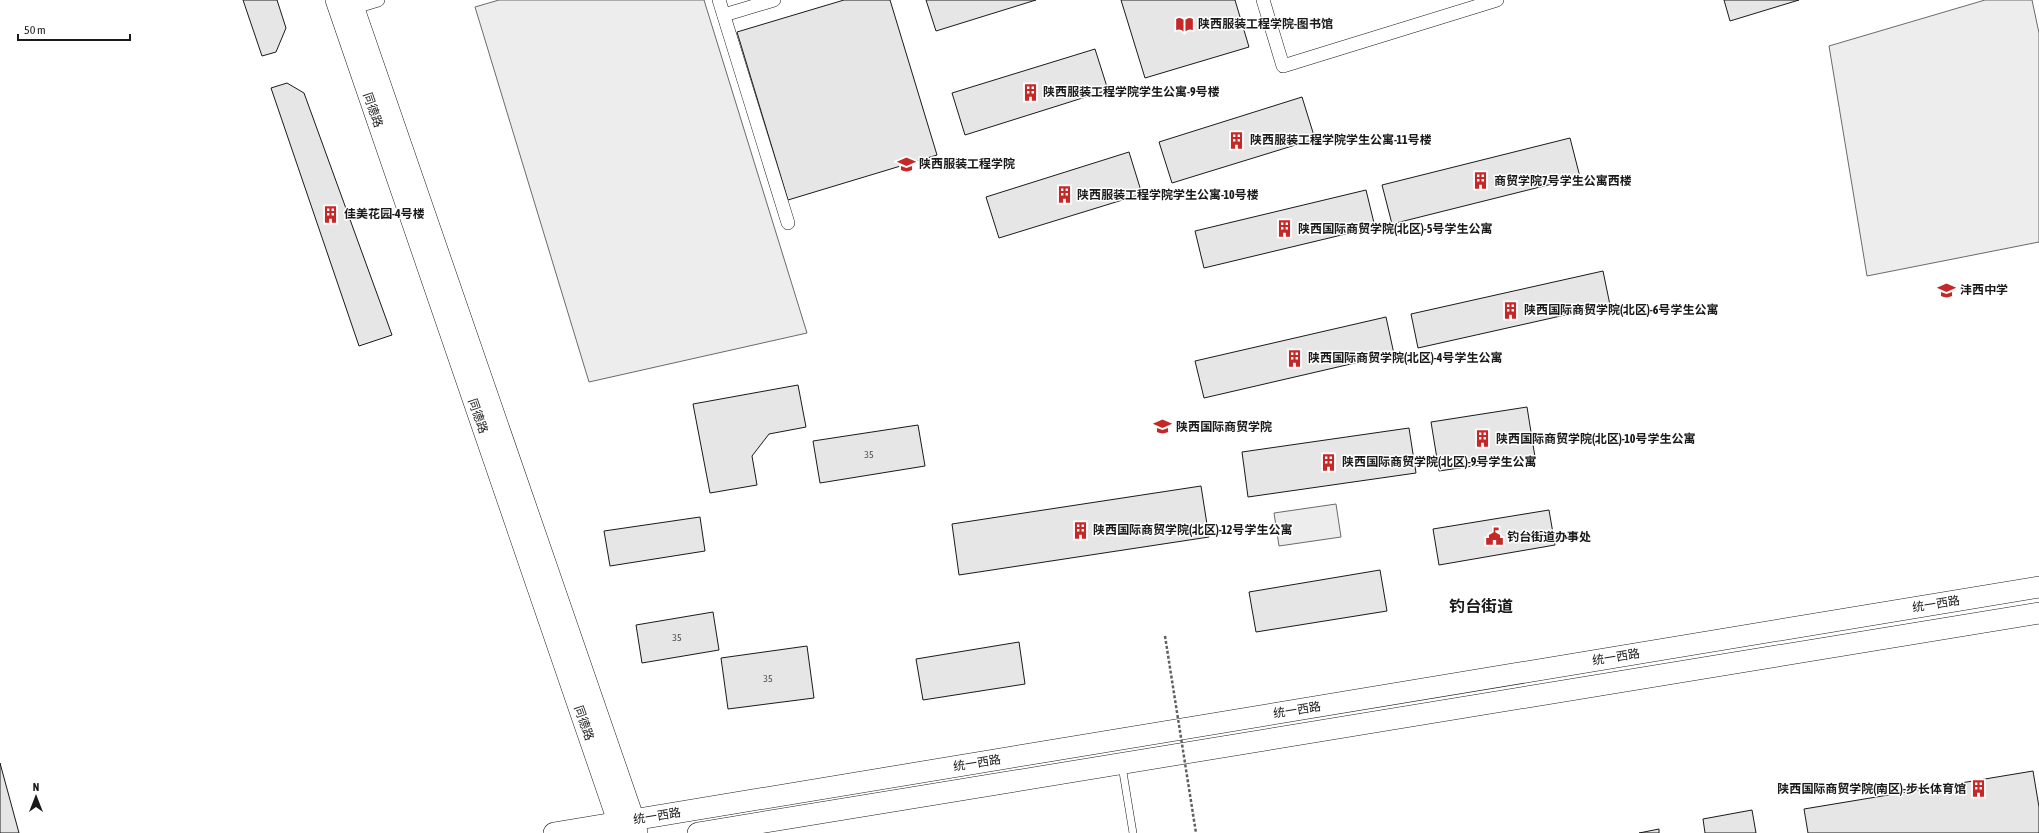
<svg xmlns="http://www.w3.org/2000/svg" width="2039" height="833" font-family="'Asap Condensed','Noto Sans SC',sans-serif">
<rect width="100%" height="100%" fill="#fff"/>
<g fill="#ededed" stroke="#6a6a6a">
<polygon points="499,0 704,0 807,333 589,382 475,7"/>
<polygon points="1985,0 2032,0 2039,33 2039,242 1867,276 1829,46"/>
<polygon points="1336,504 1341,537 1279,546 1274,513"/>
</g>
<g fill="#e6e6e6" stroke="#1a1a1a">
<polygon points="243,0 277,0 286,28 276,52 262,56"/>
<polygon points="844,0 890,0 937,155 788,200 737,32"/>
<polygon points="926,0 1036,0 936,31"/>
<polygon points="1121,0 1235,0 1249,47 1145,78"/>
<polygon points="1724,0 1799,0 1730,21"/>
<polygon points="1095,49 1108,90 965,135 952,93"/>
<polygon points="287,83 304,93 392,335 359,346 271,88"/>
<polygon points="1302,97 1315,139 1172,183 1159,142"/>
<polygon points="1570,138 1580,177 1392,224 1382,185"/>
<polygon points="1129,152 1142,194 999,238 986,197"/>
<polygon points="1366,190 1375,227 1204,268 1195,231"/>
<polygon points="1603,271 1610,305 1418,348 1411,314"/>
<polygon points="1386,317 1394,354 1204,398 1195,361"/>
<polygon points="798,385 806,427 769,434 752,456 757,485 710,493 693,404"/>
<polygon points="1527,407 1535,457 1439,471 1431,422"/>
<polygon points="918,425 925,466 820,483 813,441"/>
<polygon points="1409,428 1416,473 1248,497 1242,452"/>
<polygon points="1201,486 1209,537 959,575 952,524"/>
<polygon points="1549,510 1555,545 1439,565 1433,529"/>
<polygon points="700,517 705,551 610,566 604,531"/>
<polygon points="1380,570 1387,611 1256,632 1249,592"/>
<polygon points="713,612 719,650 642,663 636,625"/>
<polygon points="1019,642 1025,684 923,700 916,659"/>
<polygon points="807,646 814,698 728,709 721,658"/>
<polygon points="0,763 19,833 0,833"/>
<polygon points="2033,771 2039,807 2039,833 1808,833 1804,809"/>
<polygon points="1752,810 1756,833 1705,833 1703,819"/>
<polygon points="1659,829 1659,833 1639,833"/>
</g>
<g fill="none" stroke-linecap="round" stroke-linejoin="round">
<defs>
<polyline id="lane" points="1122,766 1133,833"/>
<g id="street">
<polyline points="719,0 788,223"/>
<polyline points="1263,0 1283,66 1497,0"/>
<polyline points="355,7 378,0"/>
<polyline points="724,15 774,0"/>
</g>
<g id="secondary">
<polyline points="335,0 621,833"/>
<polyline points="352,0 635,820 638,833"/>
</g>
<g id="primary">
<polyline points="554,833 2039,587"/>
<polyline points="698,833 2039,613"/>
</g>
</defs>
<use href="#lane" stroke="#1a1a1a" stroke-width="8"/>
<use href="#street" stroke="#1a1a1a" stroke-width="14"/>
<use href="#secondary" stroke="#1a1a1a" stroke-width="20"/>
<use href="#primary" stroke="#1a1a1a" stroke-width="22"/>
<use href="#lane" stroke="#fff" stroke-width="7"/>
<use href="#street" stroke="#fff" stroke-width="13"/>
<use href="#secondary" stroke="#fff" stroke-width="19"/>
<use href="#primary" stroke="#fff" stroke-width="21"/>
<polyline stroke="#5f5f5f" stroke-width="2.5" stroke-dasharray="3 2" stroke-linecap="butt" points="1165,636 1196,833"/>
</g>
<defs>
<symbol id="library-bare" viewBox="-9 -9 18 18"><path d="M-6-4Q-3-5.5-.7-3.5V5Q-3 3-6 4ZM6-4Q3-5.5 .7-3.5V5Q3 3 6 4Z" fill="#c62828" stroke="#fff" stroke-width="2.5" paint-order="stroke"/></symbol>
<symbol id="building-bare" viewBox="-9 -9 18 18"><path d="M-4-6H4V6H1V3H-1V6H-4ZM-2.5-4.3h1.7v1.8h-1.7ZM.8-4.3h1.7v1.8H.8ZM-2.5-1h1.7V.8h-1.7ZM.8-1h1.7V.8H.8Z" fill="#c62828" stroke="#fff" stroke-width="2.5" paint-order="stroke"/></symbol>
<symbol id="university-bare" viewBox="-9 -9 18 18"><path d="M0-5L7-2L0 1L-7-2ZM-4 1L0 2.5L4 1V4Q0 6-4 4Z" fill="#c62828" stroke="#fff" stroke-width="2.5" paint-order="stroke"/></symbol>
<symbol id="school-bare" viewBox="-9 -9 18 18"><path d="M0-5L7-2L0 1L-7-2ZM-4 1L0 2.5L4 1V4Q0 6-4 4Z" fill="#c62828" stroke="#fff" stroke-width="2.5" paint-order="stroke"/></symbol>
<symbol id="civic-bare" viewBox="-9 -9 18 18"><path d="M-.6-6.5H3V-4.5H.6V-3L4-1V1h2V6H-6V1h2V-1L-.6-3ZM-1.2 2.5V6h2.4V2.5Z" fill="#c62828" stroke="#fff" stroke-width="2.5" paint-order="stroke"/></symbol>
</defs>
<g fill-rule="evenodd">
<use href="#library-bare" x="1172" y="12" width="25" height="25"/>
<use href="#building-bare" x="1018" y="80" width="25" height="25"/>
<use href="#building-bare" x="1224" y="128" width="25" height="25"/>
<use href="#university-bare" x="894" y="152" width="25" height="25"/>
<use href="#building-bare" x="1468" y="168" width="25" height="25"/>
<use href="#building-bare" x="1052" y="182" width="25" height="25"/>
<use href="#building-bare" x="318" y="202" width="25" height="25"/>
<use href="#building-bare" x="1272" y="216" width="25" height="25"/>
<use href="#school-bare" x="1934" y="278" width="25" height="25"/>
<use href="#building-bare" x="1498" y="298" width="25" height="25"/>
<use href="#building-bare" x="1282" y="346" width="25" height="25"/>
<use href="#university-bare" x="1150" y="414" width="25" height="25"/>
<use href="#building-bare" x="1470" y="426" width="25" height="25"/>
<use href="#building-bare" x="1316" y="450" width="25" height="25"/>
<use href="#building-bare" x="1068" y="518" width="25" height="25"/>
<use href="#civic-bare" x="1482" y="524" width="25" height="25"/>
<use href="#building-bare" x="1966" y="776" width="25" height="25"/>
</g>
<g text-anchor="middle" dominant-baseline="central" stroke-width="3" stroke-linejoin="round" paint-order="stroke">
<g font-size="10" fill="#4d4d4d">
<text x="869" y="454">35</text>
<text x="677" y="637">35</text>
<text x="768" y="678">35</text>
</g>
<g font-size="12" font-weight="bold" fill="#1a1a1a" stroke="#fff" text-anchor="start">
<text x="1198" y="24">陕西服装工程学院-图书馆</text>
<text x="1043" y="92">陕西服装工程学院学生公寓-9号楼</text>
<text x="1250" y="140">陕西服装工程学院学生公寓-11号楼</text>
<text x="919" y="164">陕西服装工程学院</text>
<text x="1494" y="181">商贸学院7号学生公寓西楼</text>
<text x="1077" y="195">陕西服装工程学院学生公寓-10号楼</text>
<text x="344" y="214">佳美花园-4号楼</text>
<text x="1298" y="229">陕西国际商贸学院(北区)-5号学生公寓</text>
<text x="1960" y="290">沣西中学</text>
<text x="1524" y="310">陕西国际商贸学院(北区)-6号学生公寓</text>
<text x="1308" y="358">陕西国际商贸学院(北区)-4号学生公寓</text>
<text x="1176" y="427">陕西国际商贸学院</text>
<text x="1496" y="439">陕西国际商贸学院(北区)-10号学生公寓</text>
<text x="1342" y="462">陕西国际商贸学院(北区)-9号学生公寓</text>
<text x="1093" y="530">陕西国际商贸学院(北区)-12号学生公寓</text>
<text x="1507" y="537">钓台街道办事处</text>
<text x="1966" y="789" text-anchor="end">陕西国际商贸学院(南区)-步长体育馆</text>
</g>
<g font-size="12" fill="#1a1a1a" stroke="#fff">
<text transform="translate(373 110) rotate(71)">同德路</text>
<text transform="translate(478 416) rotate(71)">同德路</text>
<text transform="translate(1936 604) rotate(-9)">统一西路</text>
<text transform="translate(1616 657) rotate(-9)">统一西路</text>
<text transform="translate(1297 710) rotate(-9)">统一西路</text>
<text transform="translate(584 723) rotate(71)">同德路</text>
<text transform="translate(977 763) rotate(-9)">统一西路</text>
<text transform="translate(657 816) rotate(-9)">统一西路</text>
</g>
<g font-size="16" font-weight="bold" fill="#1a1a1a" stroke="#fff">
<text x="1481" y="606">钓台街道</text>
</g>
</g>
<g transform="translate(36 797)" stroke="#ffffff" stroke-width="3" paint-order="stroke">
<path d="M0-3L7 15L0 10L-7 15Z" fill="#1a1a1a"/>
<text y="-6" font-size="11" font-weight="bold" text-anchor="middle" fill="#1a1a1a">N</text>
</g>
<path d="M18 34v6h112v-6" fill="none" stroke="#1a1a1a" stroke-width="2"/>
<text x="24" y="34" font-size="12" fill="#1a1a1a" stroke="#ffffff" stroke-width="3" paint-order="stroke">50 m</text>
</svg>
